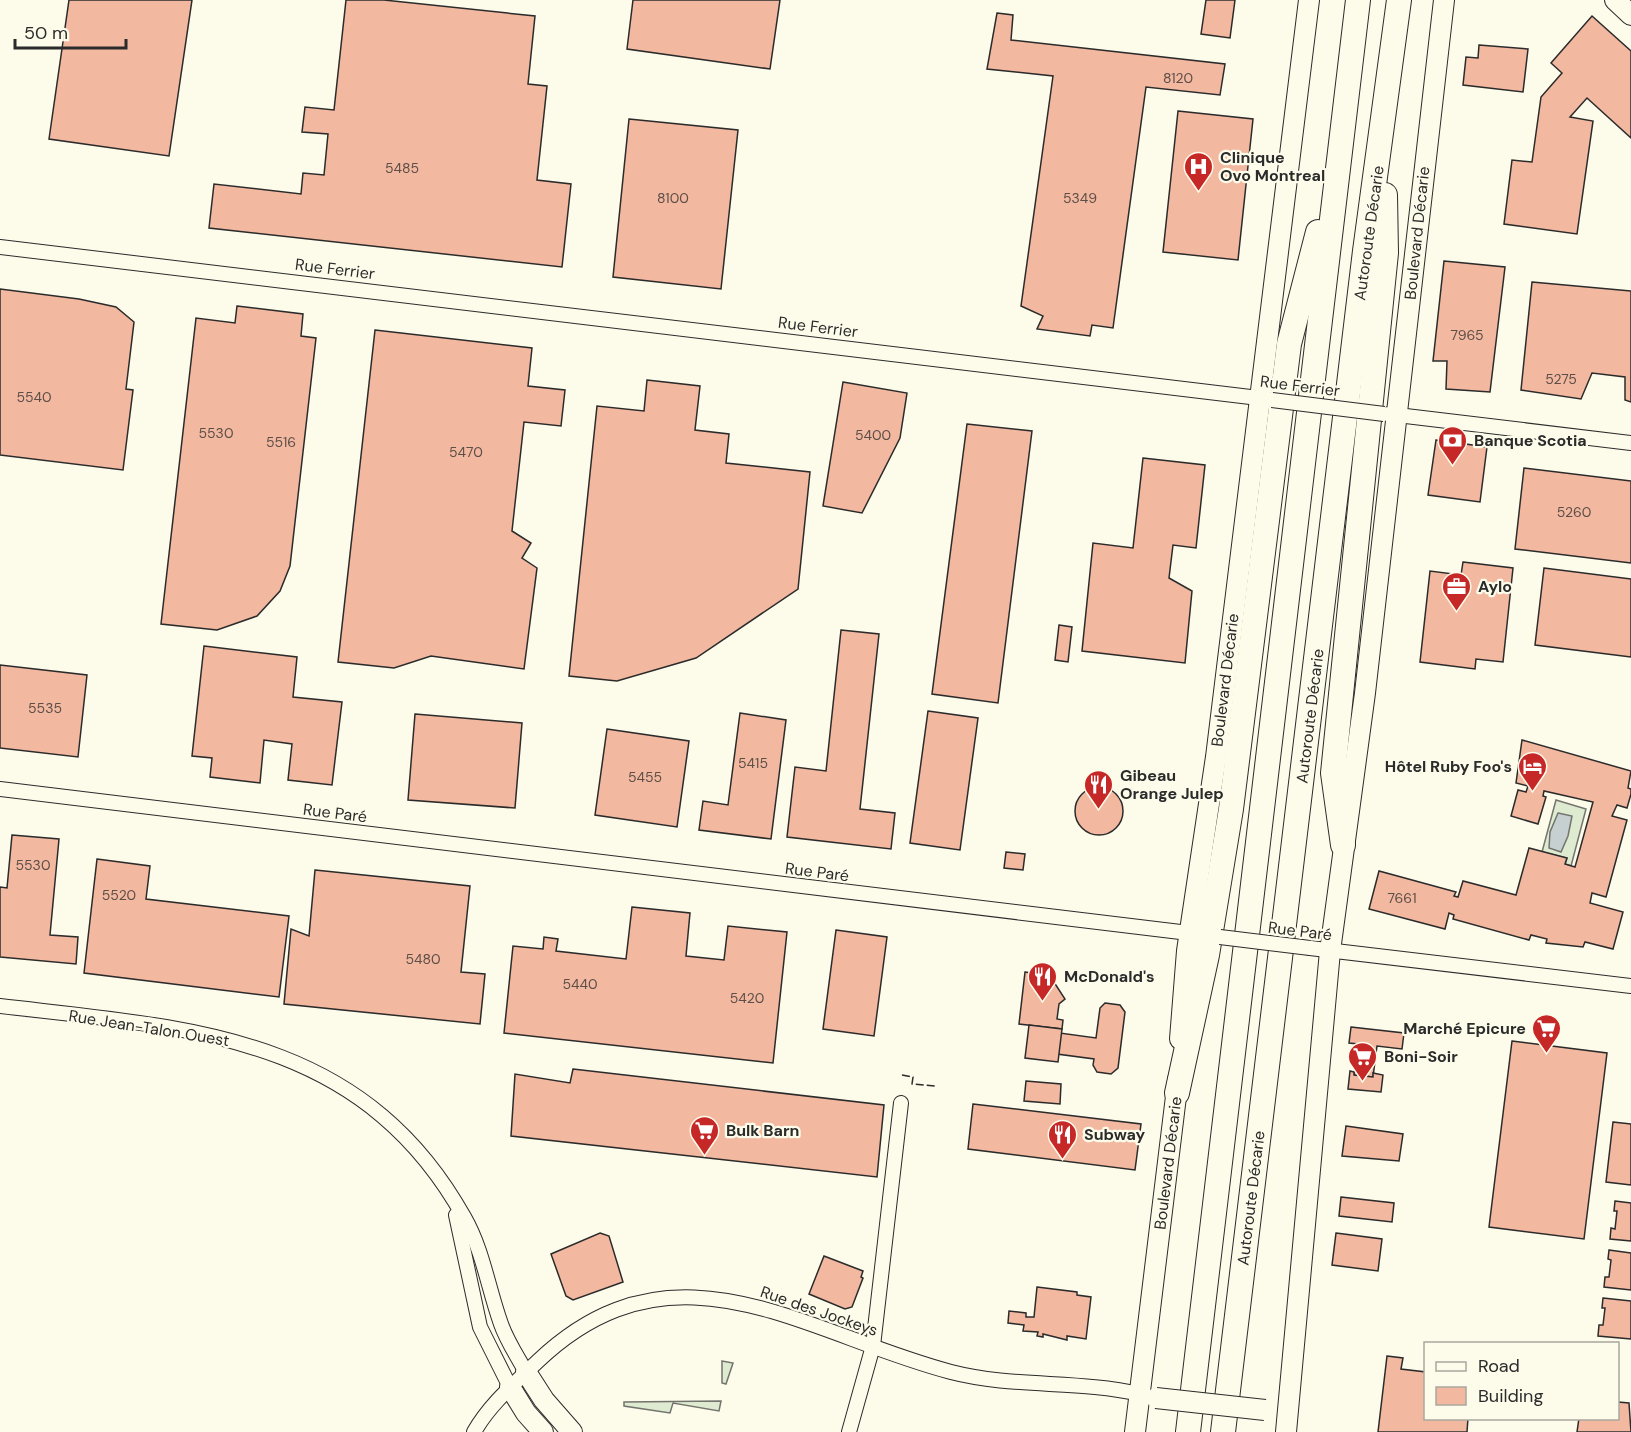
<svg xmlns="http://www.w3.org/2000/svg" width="1631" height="1432" font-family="'DM Sans',sans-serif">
<rect width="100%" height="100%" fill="#fdfbea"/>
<g fill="#deebd1" stroke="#74746e" stroke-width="1.5">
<polygon points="1556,800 1586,809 1571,866 1565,864 1567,858 1542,852"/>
<polygon points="722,1361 733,1363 726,1384 722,1383"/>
<polygon points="721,1401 719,1411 673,1403 670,1413 624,1406 624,1402"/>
</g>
<polygon fill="#c7d0d0" stroke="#74746e" stroke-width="1.5" points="1558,813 1572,816 1568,836 1561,852 1549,848 1550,832"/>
<g fill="#f2b8a0" stroke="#2b2b2b" stroke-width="1.5">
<polygon points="69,0 192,0 169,156 49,139"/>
<polygon points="346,0 384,0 535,16 528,84 547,86 537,180 571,184 562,267 209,228 214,184 301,194 303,173 324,175 328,134 302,132 305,107 334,110"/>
<polygon points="633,0 780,0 770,69 627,49"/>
<polygon points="1206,0 1235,0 1230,38 1201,34"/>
<polygon points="997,13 1013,15 1011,40 1225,64 1220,95 1146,87 1113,328 1092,325 1090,336 1037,329 1043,316 1021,306 1053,76 987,69"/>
<polygon points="1592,16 1631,51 1631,138 1587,98 1570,117 1593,121 1577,234 1504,224 1512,160 1532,162 1541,97 1562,73 1551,63"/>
<polygon points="1479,45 1528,49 1523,92 1463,85 1466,57 1478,58"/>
<polygon points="1178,111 1253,119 1238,260 1163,252"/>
<polygon points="629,119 738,130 721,289 613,277"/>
<polygon points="1444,261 1505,267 1490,392 1446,389 1447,361 1433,361"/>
<polygon points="1532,282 1631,291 1631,402 1625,400 1625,377 1592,373 1581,399 1521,390"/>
<polygon points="0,289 79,299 116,307 134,322 126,389 133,390 123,470 0,455"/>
<polygon points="237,306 303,314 301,336 316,338 290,566 280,591 257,616 217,630 161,624 196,318 235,323"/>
<polygon points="375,330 532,348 528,386 565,390 561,426 524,422 512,531 531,543 522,558 537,568 524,669 431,656 394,668 338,662"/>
<polygon points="647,380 700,386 695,430 729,434 726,463 810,472 798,589 696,658 617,681 569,676 597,406 644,411"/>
<polygon points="843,382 907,393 900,438 862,513 823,506"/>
<polygon points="967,424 1032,431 998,703 932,694"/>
<polygon points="1436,440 1487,447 1480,502 1428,495"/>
<polygon points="1143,458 1205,465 1196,548 1173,545 1169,578 1192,591 1185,663 1082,651 1093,543 1133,548"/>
<polygon points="1524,468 1631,481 1631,563 1515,549"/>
<polygon points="1463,562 1513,568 1503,662 1476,659 1475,669 1420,662 1430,571 1461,575"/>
<polygon points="1544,568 1631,579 1631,657 1535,645"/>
<polygon points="1059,625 1072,627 1068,662 1055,660"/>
<polygon points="841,630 879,634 860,809 895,813 891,849 787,837 795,767 826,771"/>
<polygon points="204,646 297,657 293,697 342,702 332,785 288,780 292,744 264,740 260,783 210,777 212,758 192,756"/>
<polygon points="0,665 87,675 78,757 0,748"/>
<polygon points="928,711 978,718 960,850 910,843"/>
<polygon points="740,713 786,720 771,839 699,830 703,801 728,805"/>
<polygon points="415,714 522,723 515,808 408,800"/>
<polygon points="607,729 689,741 677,827 595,815"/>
<polygon points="1522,740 1631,771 1628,788 1631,789 1631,794 1627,808 1617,805 1612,816 1627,820 1606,897 1592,893 1590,903 1623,912 1613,949 1585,942 1583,947 1546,943 1547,939 1531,935 1529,940 1453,919 1454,915 1449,913 1445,929 1369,909 1379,871 1456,892 1454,896 1458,897 1463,881 1516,895 1529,848 1567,858 1565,864 1575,867 1593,802 1544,791 1543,796 1546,797 1538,824 1511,816 1518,790 1526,792 1528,786 1516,783"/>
<circle cx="1099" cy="811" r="24"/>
<polygon points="12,835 59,839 50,935 78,937 76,964 0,957 0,887 7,888"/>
<polygon points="1006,852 1025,854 1023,870 1004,868"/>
<polygon points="97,859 150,866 146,899 289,916 279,997 84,973"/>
<polygon points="315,870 470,886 461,972 485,974 480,1024 284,1004 291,929 309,936"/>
<polygon points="632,907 690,913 686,956 724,960 728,926 787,932 773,1063 504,1033 513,946 543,949 544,937 558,939 556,951 626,959"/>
<polygon points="836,930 887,937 874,1036 823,1029"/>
<polygon points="1025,972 1050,976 1065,999 1059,1004 1057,1019 1063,1020 1062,1029 1019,1024"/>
<polygon points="1105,1003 1120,1005 1125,1012 1118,1068 1111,1074 1097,1072 1093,1065 1094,1059 1057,1054 1060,1033 1096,1038 1100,1008"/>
<polygon points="1029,1025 1062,1029 1058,1062 1025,1058"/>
<polygon points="1351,1027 1404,1033 1402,1049 1377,1046 1373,1077 1354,1075 1358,1044 1349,1043"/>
<polygon points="1512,1041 1607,1053 1584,1239 1489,1227"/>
<polygon points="573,1069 884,1105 877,1177 511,1136 515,1074 570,1083"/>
<polygon points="1350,1071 1354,1072 1354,1075 1373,1077 1373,1073 1383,1075 1381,1092 1348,1089"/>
<polygon points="1026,1081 1061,1084 1060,1104 1024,1101"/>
<polygon points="973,1104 1141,1124 1135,1170 968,1149"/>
<polygon points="1613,1122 1631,1124 1631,1185 1606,1182"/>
<polygon points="1346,1126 1403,1134 1399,1161 1342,1156"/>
<polygon points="1341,1197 1394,1203 1392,1222 1339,1216"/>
<polygon points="1615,1201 1631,1203 1631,1241 1610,1239 1611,1228 1615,1229 1617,1211 1614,1211"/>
<polygon points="600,1233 609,1236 623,1282 573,1300 566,1296 551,1254"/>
<polygon points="1336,1233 1382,1239 1378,1271 1332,1265"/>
<polygon points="1609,1250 1631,1253 1631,1290 1604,1287 1605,1277 1609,1277 1611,1260 1608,1259"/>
<polygon points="824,1256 863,1271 861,1277 863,1278 852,1307 845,1309 809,1294"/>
<polygon points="1037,1287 1077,1292 1077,1295 1091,1297 1086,1339 1067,1336 1067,1340 1043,1334 1043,1337 1037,1336 1038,1332 1023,1331 1024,1325 1008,1323 1009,1311 1026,1313 1026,1317 1034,1317"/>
<polygon points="1603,1298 1631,1301 1631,1339 1598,1336 1599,1325 1603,1325 1605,1308 1602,1308"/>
<polygon points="1387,1356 1403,1358 1401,1369 1426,1372 1426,1418 1468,1418 1467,1432 1378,1432"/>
<polygon points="1618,1402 1629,1403 1631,1432 1577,1432 1579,1418 1618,1418"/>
</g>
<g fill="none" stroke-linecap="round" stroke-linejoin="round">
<defs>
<g id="street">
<polyline points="0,247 1267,399"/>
<polyline points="1389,414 1631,443"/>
<polyline points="0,789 1197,934"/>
<polyline points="1310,948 1631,986"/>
<path d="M0,1006c187,22 361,27 464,211 19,33 24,71 37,107 6,17 16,32 25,48"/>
<polyline points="456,1215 480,1327 510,1387"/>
<path d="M474,1432c16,-28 40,-48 64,-71 137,-130 267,-27 413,11 62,16 127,8 189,22"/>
<polyline points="849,1432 873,1346 901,1103"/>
</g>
<g id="secondary">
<polyline points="1615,0 1631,15"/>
<polyline points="1180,1039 1187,951 1216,757 1309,0"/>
<polyline points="526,1372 544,1400 572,1432"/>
<polyline points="510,1387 526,1413 543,1432"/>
<polyline points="1135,1432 1178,1080"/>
<polyline points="1286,1432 1330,951 1365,693 1444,0"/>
</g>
<g id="highway">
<polyline points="1343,845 1333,773 1386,253 1385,195"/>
<polyline points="1177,1093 1207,955 1231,809 1289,344 1318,232"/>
<polyline points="1188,1432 1358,0"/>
<polyline points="1223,1432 1365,251 1399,0"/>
</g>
</defs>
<use href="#street" stroke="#2b2b2b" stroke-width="16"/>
<use href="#secondary" stroke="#2b2b2b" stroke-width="22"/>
<use href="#highway" stroke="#2b2b2b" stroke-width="26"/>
<use href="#street" stroke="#fdfbea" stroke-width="14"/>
<use href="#secondary" stroke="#fdfbea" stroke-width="20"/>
<use href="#highway" stroke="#fdfbea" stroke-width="24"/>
<defs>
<g id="street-bridge">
<polyline points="1272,400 1384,414"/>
<polyline points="1220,937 1310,948"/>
</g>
<polyline id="secondary-bridge" points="1156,1398 1265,1410"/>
</defs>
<use href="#street-bridge" stroke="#2b2b2b" stroke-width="16" stroke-linecap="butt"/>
<use href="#secondary-bridge" stroke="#2b2b2b" stroke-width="22" stroke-linecap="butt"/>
<use href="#street-bridge" stroke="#fdfbea" stroke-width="14"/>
<use href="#secondary-bridge" stroke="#fdfbea" stroke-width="20"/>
<polyline stroke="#2b2b2b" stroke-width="1.5" stroke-dasharray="8 3" stroke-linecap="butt" points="902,1075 913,1077 912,1084 936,1086"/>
</g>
<defs>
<symbol id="hospital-pin" viewBox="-11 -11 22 30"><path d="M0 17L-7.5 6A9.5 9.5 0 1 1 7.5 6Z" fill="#c62828" stroke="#fdfbea"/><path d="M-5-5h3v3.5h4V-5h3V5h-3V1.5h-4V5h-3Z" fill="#fff"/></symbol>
<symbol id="bank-pin" viewBox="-11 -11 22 30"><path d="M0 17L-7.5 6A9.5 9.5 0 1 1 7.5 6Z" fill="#c62828" stroke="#fdfbea"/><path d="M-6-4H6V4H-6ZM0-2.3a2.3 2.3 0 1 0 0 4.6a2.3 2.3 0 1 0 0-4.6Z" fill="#fff"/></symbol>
<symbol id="office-pin" viewBox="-11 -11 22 30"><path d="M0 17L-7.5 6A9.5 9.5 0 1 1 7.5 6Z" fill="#c62828" stroke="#fdfbea"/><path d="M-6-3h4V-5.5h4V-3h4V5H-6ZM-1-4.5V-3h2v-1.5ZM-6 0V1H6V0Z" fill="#fff"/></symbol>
<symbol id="hotel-pin" viewBox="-11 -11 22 30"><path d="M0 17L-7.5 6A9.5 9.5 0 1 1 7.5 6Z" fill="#c62828" stroke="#fdfbea"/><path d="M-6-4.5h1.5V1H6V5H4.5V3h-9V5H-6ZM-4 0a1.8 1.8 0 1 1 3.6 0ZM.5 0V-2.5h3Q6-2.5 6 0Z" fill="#fff"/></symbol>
<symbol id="restaurant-pin" viewBox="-11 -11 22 30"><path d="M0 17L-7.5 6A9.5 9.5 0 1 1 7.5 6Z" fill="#c62828" stroke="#fdfbea"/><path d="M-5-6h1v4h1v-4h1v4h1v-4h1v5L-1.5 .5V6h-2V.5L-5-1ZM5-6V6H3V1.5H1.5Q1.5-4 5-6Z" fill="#fff"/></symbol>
<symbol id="supermarket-pin" viewBox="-11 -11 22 30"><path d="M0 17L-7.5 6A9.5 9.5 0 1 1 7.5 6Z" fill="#c62828" stroke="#fdfbea"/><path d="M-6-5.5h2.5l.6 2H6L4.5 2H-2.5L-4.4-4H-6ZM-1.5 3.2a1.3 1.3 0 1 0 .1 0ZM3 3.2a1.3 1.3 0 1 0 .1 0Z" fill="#fff"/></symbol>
</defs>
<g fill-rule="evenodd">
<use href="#hospital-pin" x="1182" y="150" width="33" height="45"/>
<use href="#bank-pin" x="1436" y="424" width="33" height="45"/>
<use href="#office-pin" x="1440" y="570" width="33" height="45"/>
<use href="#hotel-pin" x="1516" y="750" width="33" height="45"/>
<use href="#restaurant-pin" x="1082" y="768" width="33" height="45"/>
<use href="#restaurant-pin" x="1026" y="960" width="33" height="45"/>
<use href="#supermarket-pin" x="1530" y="1012" width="33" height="45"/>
<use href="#supermarket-pin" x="1346" y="1040" width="33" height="45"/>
<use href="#supermarket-pin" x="688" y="1114" width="33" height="45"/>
<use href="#restaurant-pin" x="1046" y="1118" width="33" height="45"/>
</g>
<g text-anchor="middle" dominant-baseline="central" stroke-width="4.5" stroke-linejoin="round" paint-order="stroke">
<g font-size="14" fill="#5d4e48">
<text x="1178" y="78">8120</text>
<text x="402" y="168">5485</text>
<text x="673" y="198">8100</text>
<text x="1080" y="198">5349</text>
<text x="1467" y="335">7965</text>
<text x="1561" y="379">5275</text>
<text x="34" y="397">5540</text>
<text x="216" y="433">5530</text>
<text x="873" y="435">5400</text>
<text x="281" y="442">5516</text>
<text x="466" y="452">5470</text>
<text x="1574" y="512">5260</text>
<text x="45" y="708">5535</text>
<text x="753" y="763">5415</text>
<text x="645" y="777">5455</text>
<text x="33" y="865">5530</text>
<text x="119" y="895">5520</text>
<text x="1402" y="898">7661</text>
<text x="423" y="959">5480</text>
<text x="580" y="984">5440</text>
<text x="747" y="998">5420</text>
</g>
<g font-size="16" font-weight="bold" fill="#2b2b2b" stroke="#fdfbea" text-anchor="start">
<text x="1220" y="157">Clinique<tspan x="1220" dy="18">Ovo Montreal</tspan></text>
<text x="1474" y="440">Banque Scotia</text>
<text x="1478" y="586">Aylo</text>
<text x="1512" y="766" text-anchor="end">Hôtel Ruby Foo's</text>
<text x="1120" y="775">Gibeau<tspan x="1120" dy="18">Orange Julep</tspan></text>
<text x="1064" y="976">McDonald's</text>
<text x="1526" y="1028" text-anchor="end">Marché Epicure</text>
<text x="1384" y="1056">Boni-Soir</text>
<text x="726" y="1130">Bulk Barn</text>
<text x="1084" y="1134">Subway</text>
</g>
<g font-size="16" fill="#2b2b2b" stroke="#fdfbea">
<text transform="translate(1369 233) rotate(-82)">Autoroute Décarie</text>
<text transform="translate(1417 233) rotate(-84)">Boulevard Décarie</text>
<text transform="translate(335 269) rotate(7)">Rue Ferrier</text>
<text transform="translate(818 327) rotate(7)">Rue Ferrier</text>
<text transform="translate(1300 386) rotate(7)">Rue Ferrier</text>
<text transform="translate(1225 680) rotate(-83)">Boulevard Décarie</text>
<text transform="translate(1310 716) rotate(-83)">Autoroute Décarie</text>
<text transform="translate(335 813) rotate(7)">Rue Paré</text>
<text transform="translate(817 872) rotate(7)">Rue Paré</text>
<text transform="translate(1300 931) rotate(7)">Rue Paré</text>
<text transform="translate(149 1028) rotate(9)">Rue Jean-Talon Ouest</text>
<text transform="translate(1168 1163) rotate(-83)">Boulevard Décarie</text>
<text transform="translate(1251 1198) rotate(-83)">Autoroute Décarie</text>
<text transform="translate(819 1311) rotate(19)">Rue des Jockeys</text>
</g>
</g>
<rect x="1424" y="1342" width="195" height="78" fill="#fdfbea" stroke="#a9a89e" stroke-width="1.5"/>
<rect x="1436" y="1362" width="30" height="9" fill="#fdfbea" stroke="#a9a89e" stroke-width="1.5"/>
<text x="1478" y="1372" font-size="18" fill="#2b2b2b">Road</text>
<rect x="1436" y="1387" width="30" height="18" fill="#f2b8a0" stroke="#a9a89e" stroke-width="1.5"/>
<text x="1478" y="1402" font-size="18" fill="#2b2b2b">Building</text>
<path d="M15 39v9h111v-9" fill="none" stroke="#2b2b2b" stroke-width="3"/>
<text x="24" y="39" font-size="18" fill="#2b2b2b" stroke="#fdfbea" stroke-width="4.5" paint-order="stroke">50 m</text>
</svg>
